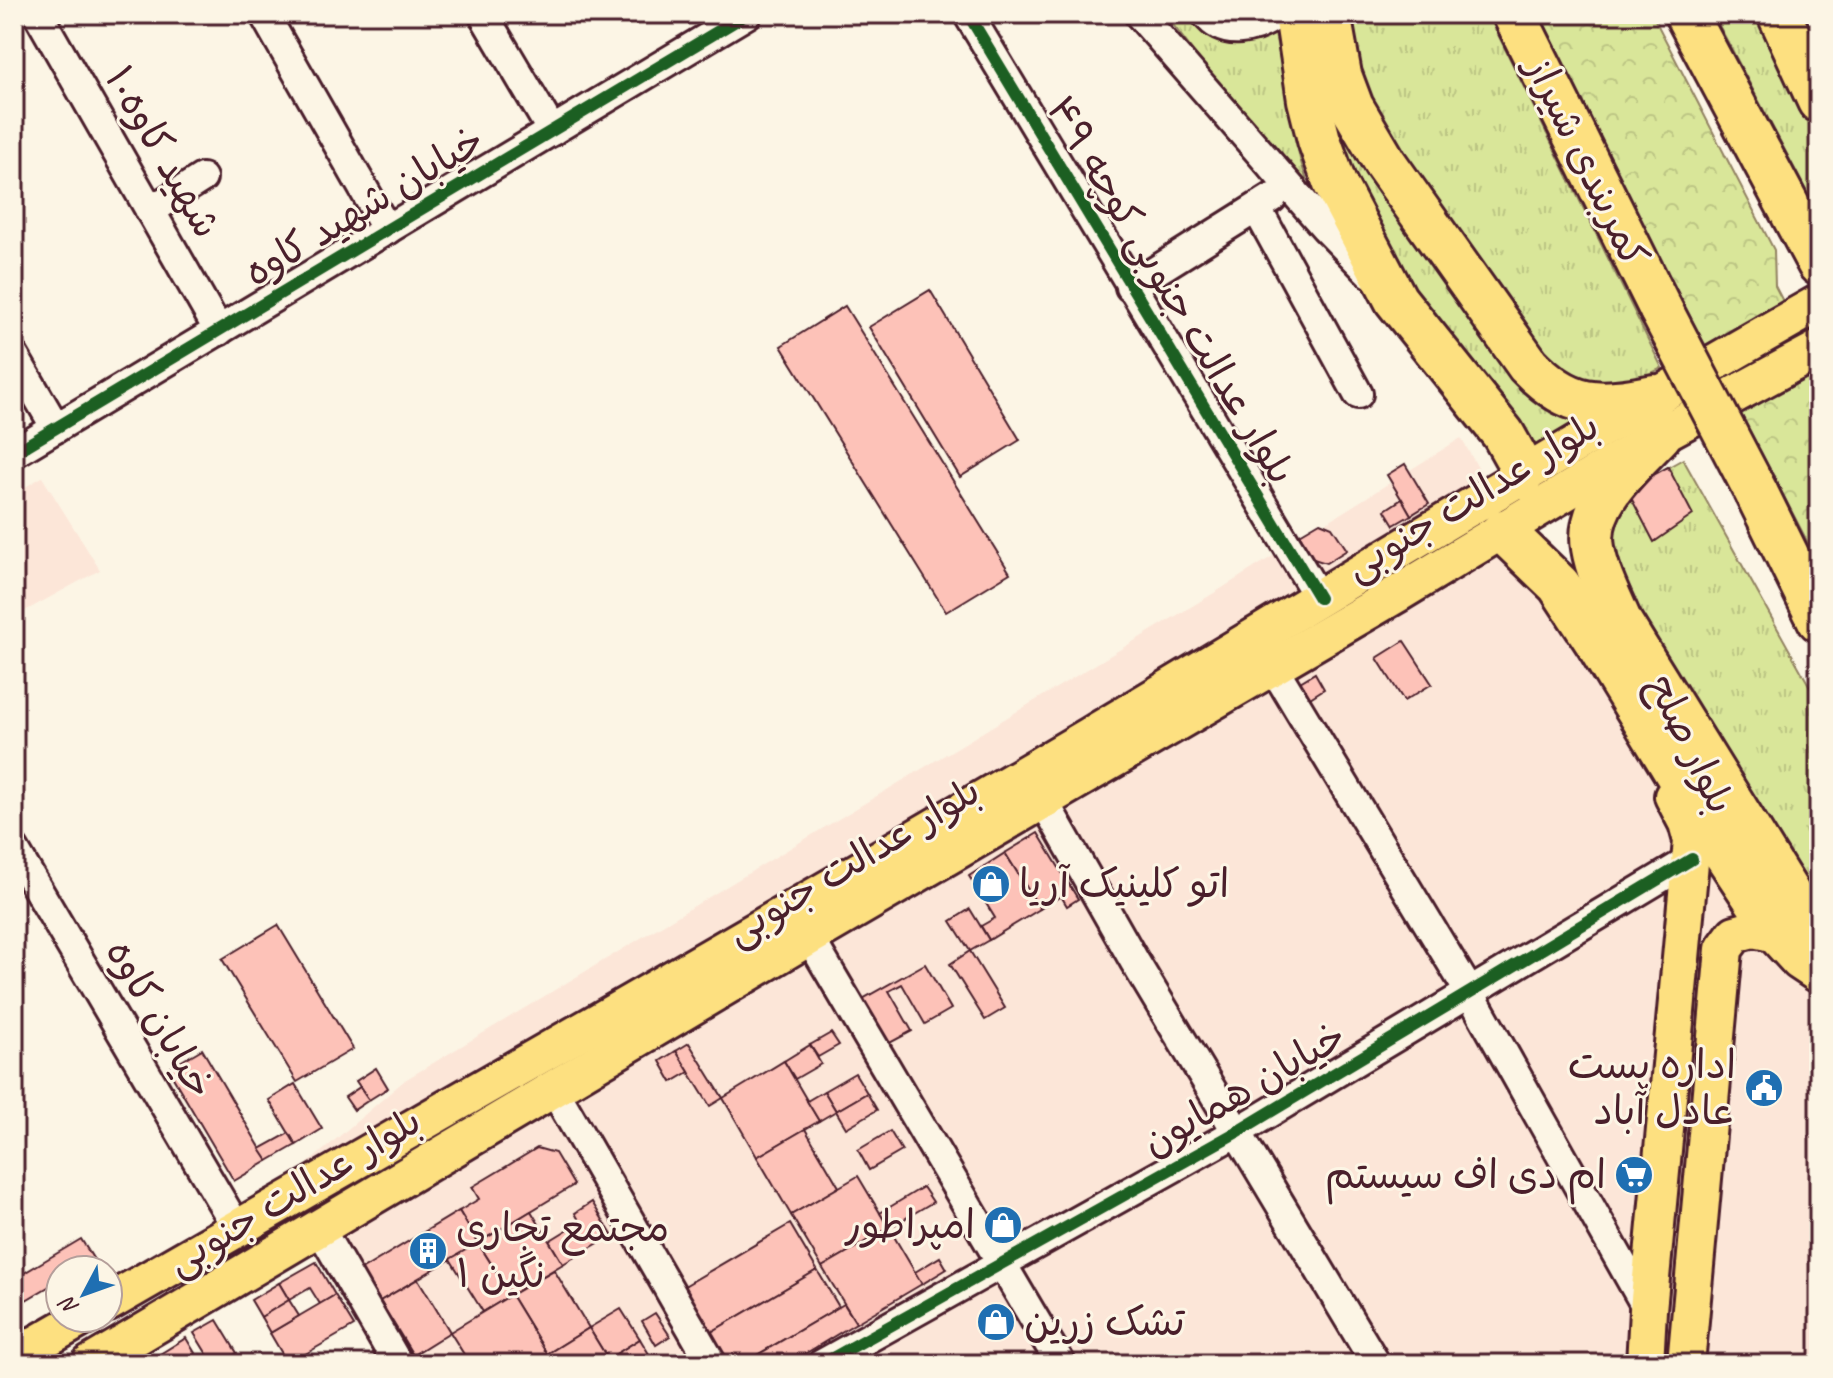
<svg xmlns="http://www.w3.org/2000/svg" width="1833" height="1378" font-family="Caveat,'Playpen Sans Arabic',sans-serif">
<defs>
<pattern id="grass-tufts" width="24" height="20" patternUnits="userSpaceOnUse" patternTransform="scale(2)"><rect width="24" height="20" fill="#d9e699"/><path d="M3 7l-1-3M5 7V3M7 7l1-3M15 17l-1-3M17 17v-4M19 17l1-3" fill="none" stroke="#bcc584"/></pattern>
<pattern id="forest-crowns" width="20" height="18" patternUnits="userSpaceOnUse" patternTransform="scale(2)"><rect width="20" height="18" fill="#d9e699"/><path d="M2 6a3 3 0 1 1 6 0M12 15a3 3 0 1 1 6 0" fill="none" stroke="#bcc584"/></pattern>
</defs>
<rect width="100%" height="100%" fill="#fcf5e5"/>
<filter id="ink" filterUnits="userSpaceOnUse"><feTurbulence type="fractalNoise" baseFrequency=".0125" numOctaves="2"/><feDisplacementMap in="SourceGraphic" scale="16" xChannelSelector="R" yChannelSelector="G"/><feConvolveMatrix kernelMatrix="1 2 1 2 8 2 1 2 1" color-interpolation-filters="sRGB"/></filter>
<g filter="url(#ink)">
<g fill="#fce6d8">
<polygon points="1461,438 1700,856 1719,884 1762,867 1819,851 1819,1364 395,1364 292,1177 405,1080 1219,590"/>
<polygon points="42,477 100,570 14,617 14,494"/>
</g>
<g fill="url(#grass-tufts)" stroke="#928262" stroke-width="2">
<path d="M1165,14h28c26,35 44,35 82,20l25,125 12,38h-9z"/>
<polygon points="1345,14 1488,14 1662,368 1622,387 1558,376 1366,102"/>
<polygon points="1713,14 1760,14 1819,133 1819,215"/>
<polygon points="1317,30 1585,421 1532,455 1376,234 1345,178"/>
<polygon points="1683,459 1819,703 1819,915 1609,568 1608,514 1620,494"/>
</g>
<polygon fill="url(#forest-crowns)" stroke="#928262" stroke-width="2" points="1533,14 1652,14 1774,250 1775,286 1819,371 1819,564"/>
<g fill="#fdc2b8" stroke="#4a1f2b" stroke-width="2">
<polygon points="930,290 1020,440 960,477 869,327"/>
<polygon points="845,306 1010,573 946,612 781,346"/>
<polygon points="1405,464 1429,504 1411,515 1387,475"/>
<polygon points="1668,467 1693,515 1654,542 1627,490"/>
<polygon points="1402,499 1411,515 1394,525 1385,510"/>
<polygon points="1320,522 1332,527 1347,550 1326,563 1304,556 1293,538"/>
<polygon points="1404,641 1432,684 1404,701 1377,658"/>
<polygon points="1315,673 1324,689 1310,698 1314,706 1309,710 1295,685"/>
<polygon points="1038,833 1078,899 1067,906 1061,896 1040,909 1005,853"/>
<polygon points="1005,853 1040,909 989,940 981,926 995,918 969,876"/>
<polygon points="970,909 989,940 970,951 951,921"/>
<polygon points="278,925 353,1049 297,1082 222,959"/>
<polygon points="970,951 1005,1008 985,1020 950,964"/>
<polygon points="925,964 951,1009 925,1024 902,984 889,991 912,1031 886,1045 861,1000"/>
<polygon points="831,1033 839,1045 818,1057 810,1045"/>
<polygon points="689,1043 723,1098 710,1106 676,1051"/>
<polygon points="810,1045 821,1064 795,1079 784,1061"/>
<polygon points="202,1049 268,1161 234,1181 168,1069"/>
<polygon points="676,1051 689,1072 672,1082 660,1061"/>
<polygon points="784,1061 819,1121 757,1157 723,1098"/>
<polygon points="376,1068 388,1088 369,1100 356,1081"/>
<polygon points="855,1073 867,1093 836,1111 824,1091"/>
<polygon points="295,1084 322,1129 296,1145 269,1100"/>
<polygon points="360,1087 369,1100 354,1110 345,1097"/>
<polygon points="824,1091 836,1111 819,1121 807,1101"/>
<polygon points="867,1093 877,1110 846,1128 836,1111"/>
<polygon points="805,1129 839,1187 791,1215 757,1157"/>
<polygon points="890,1131 902,1151 869,1170 858,1150"/>
<polygon points="289,1133 296,1145 268,1161 260,1149"/>
<polygon points="537,1148 555,1153 574,1185 478,1243 459,1211 479,1199 472,1187"/>
<polygon points="858,1176 889,1228 822,1267 791,1215"/>
<polygon points="923,1187 933,1202 889,1228 880,1213"/>
<polygon points="592,1202 612,1235 563,1264 549,1241 580,1222 575,1213"/>
<polygon points="459,1211 478,1243 380,1301 361,1270"/>
<polygon points="531,1211 563,1264 511,1295 478,1243"/>
<polygon points="790,1224 817,1270 708,1334 681,1288"/>
<polygon points="889,1228 922,1284 856,1323 822,1267"/>
<polygon points="81,1239 94,1260 76,1270 60,1270 60,1280 14,1307 14,1279"/>
<polygon points="478,1243 511,1295 483,1312 450,1259"/>
<polygon points="940,1257 947,1269 922,1284 915,1272"/>
<polygon points="316,1262 335,1295 320,1304 310,1288 289,1300 279,1283"/>
<polygon points="554,1270 589,1328 547,1354 511,1295"/>
<polygon points="817,1270 839,1307 742,1364 726,1364 708,1334"/>
<polygon points="418,1279 450,1332 413,1355 380,1301"/>
<polygon points="279,1283 289,1300 261,1317 251,1300"/>
<polygon points="335,1295 354,1326 288,1364 270,1333"/>
<polygon points="511,1295 547,1354 531,1364 470,1364 450,1332"/>
<polygon points="289,1300 299,1316 270,1333 261,1317"/>
<polygon points="844,1304 856,1323 788,1364 742,1364"/>
<polygon points="621,1309 640,1339 608,1359 589,1328"/>
<polygon points="655,1313 670,1336 656,1345 642,1321"/>
<polygon points="217,1320 237,1353 219,1364 213,1364 194,1333"/>
<polygon points="589,1328 611,1364 553,1364 547,1354"/>
<polygon points="186,1338 201,1363 148,1364 147,1362"/>
<polygon points="640,1339 655,1364 611,1364 608,1359"/>
</g>
<g fill="none" stroke-linecap="round" stroke-linejoin="round">
<defs>
<g id="minor">
<polyline points="38,14 219,331"/>
<polyline points="264,14 387,230"/>
<polyline points="483,14 552,131"/>
<polyline points="968,14 1319,598"/>
<polyline points="1139,14 1325,227 1370,273"/>
<path d="M1206,14c18,24 50,16 71,0"/>
<polyline points="1257,209 1358,394"/>
<polyline points="150,211 202,178"/>
<polyline points="1130,287 1272,198"/>
<polyline points="14,356 56,428"/>
<polyline points="14,453 747,14"/>
<polyline points="1272,665 1470,993 1648,1310"/>
<polyline points="1043,800 1135,962 1376,1364"/>
<polyline points="14,849 237,1228"/>
<polyline points="809,937 1061,1364"/>
<polyline points="553,1088 712,1364"/>
<polyline points="319,1227 398,1364"/>
<polyline points="822,1364 1237,1132 1692,859"/>
</g>
<g id="major">
<path d="M108,1303c328,-189 657,-375 983,-568 243,-145 482,-293 728,-432"/>
<polyline points="14,1357 82,1318"/>
<polyline points="90,1364 809,937 1397,594 1660,435 1819,349"/>
<polyline points="1645,1364 1648,1310 1692,841 1687,823 1673,796"/>
<polyline points="1686,1364 1724,949 1735,934 1753,929 1778,934"/>
</g>
<g id="highway">
<polyline points="1296,14 1309,100 1319,140 1335,184 1396,300 1503,434 1517,459 1521,477"/>
<path d="M1329,14l11,61 12,32 33,56 143,202c42,44 70,42 126,31"/>
<polyline points="1514,14 1661,310"/>
<polyline points="1686,14 1819,264"/>
<polyline points="1779,14 1819,101"/>
<path d="M1660,435c-27,29 -75,67 -67,113 4,25 18,52 28,75l177,286 21,20"/>
<polyline points="1756,492 1819,620"/>
<polyline points="1503,531 1559,585 1597,643 1724,852 1778,934 1801,959 1819,971"/>
</g>
</defs>
<use href="#minor" stroke="#4a1f2b" stroke-width="34"/>
<use href="#major" stroke="#4a1f2b" stroke-width="42"/>
<use href="#highway" stroke="#4a1f2b" stroke-width="48"/>
<use href="#minor" stroke="#fcf5e5" stroke-width="28"/>
<use href="#major" stroke="#fde080" stroke-width="36"/>
<use href="#highway" stroke="#fde080" stroke-width="42"/>
<defs>
<polyline id="highway-bridge" points="1661,310 1756,492"/>
</defs>
<use href="#highway-bridge" stroke="#4a1f2b" stroke-width="48" stroke-linecap="butt"/>
<use href="#highway-bridge" stroke="#fde080" stroke-width="42"/>
<defs>
<g id="cycleway">
<polyline points="968,14 1319,598"/>
<polyline points="14,453 747,14"/>
<polyline points="822,1364 1237,1132 1692,859"/>
</g>
</defs>
<use href="#cycleway" stroke="#fcf5e5" stroke-width="17"/>
<use href="#cycleway" stroke="#1b5e20" stroke-width="12"/>
</g>
</g>
<defs>
<symbol id="shop-disc" viewBox="-11 -11 22 22"><circle r="9.5" fill="#1f6fb2" stroke="#fcf5e5"/><path d="M-5-2.5h2.3a2.7 3.5 0 0 1 5.4 0H5L5.5 6h-11ZM-1.5-2.5h3a1.5 2.3 0 0 0-3 0Z" fill="#fff"/></symbol>
<symbol id="civic-disc" viewBox="-11 -11 22 22"><circle r="9.5" fill="#1f6fb2" stroke="#fcf5e5"/><path d="M-.6-6.5H3V-4.5H.6V-3L4-1V1h2V6H-6V1h2V-1L-.6-3ZM-1.2 2.5V6h2.4V2.5Z" fill="#fff"/></symbol>
<symbol id="supermarket-disc" viewBox="-11 -11 22 22"><circle r="9.5" fill="#1f6fb2" stroke="#fcf5e5"/><path d="M-6-5.5h2.5l.6 2H6L4.5 2H-2.5L-4.4-4H-6ZM-1.5 3.2a1.3 1.3 0 1 0 .1 0ZM3 3.2a1.3 1.3 0 1 0 .1 0Z" fill="#fff"/></symbol>
<symbol id="building-disc" viewBox="-11 -11 22 22"><circle r="9.5" fill="#1f6fb2" stroke="#fcf5e5"/><path d="M-4-6H4V6H1V3H-1V6H-4ZM-2.5-4.3h1.7v1.8h-1.7ZM.8-4.3h1.7v1.8H.8ZM-2.5-1h1.7V.8h-1.7ZM.8-1h1.7V.8H.8Z" fill="#fff"/></symbol>
</defs>
<g fill-rule="evenodd">
<use href="#shop-disc" x="969" y="862" width="44" height="44"/>
<use href="#civic-disc" x="1742" y="1066" width="44" height="44"/>
<use href="#supermarket-disc" x="1612" y="1153" width="44" height="44"/>
<use href="#shop-disc" x="981" y="1203" width="44" height="44"/>
<use href="#building-disc" x="406" y="1229" width="44" height="44"/>
<use href="#shop-disc" x="974" y="1300" width="44" height="44"/>
</g>
<g text-anchor="middle" dominant-baseline="central" stroke-width="6" stroke-linejoin="round" paint-order="stroke">
<g font-size="40" fill="#4a1f2b" stroke="#fcf5e5">
<text transform="translate(163 152) rotate(60)">شهید کاوه۱۰</text>
<text transform="translate(1587 162) rotate(64)">کمربندی شیراز</text>
<text transform="translate(364 206) rotate(-31)">خیابان شهید کاوه</text>
<text transform="translate(1171 290) rotate(59)">بلوار عدالت جنوبی کوچه ۴۹</text>
<text transform="translate(1472 496) rotate(-31)">بلوار عدالت جنوبی</text>
<text transform="translate(1691 744) rotate(64)">بلوار صلح</text>
<text transform="translate(853 861) rotate(-31)">بلوار عدالت جنوبی</text>
<text transform="translate(160 1019) rotate(60)">خیابان کاوه</text>
<text transform="translate(1244 1089) rotate(-30)">خیابان همایون</text>
<text transform="translate(294 1191) rotate(-31)">بلوار عدالت جنوبی</text>
</g>
<g font-size="40" fill="#4a1f2b" stroke="#fcf5e5" text-anchor="start">
<text x="1019" y="884">اتو کلینیک آریا</text>
<text x="1736" y="1065" text-anchor="end">اداره پست<tspan x="1736" dy="46">عادل آباد</tspan></text>
<text x="1606" y="1175" text-anchor="end">ام دی اف سیستم</text>
<text x="975" y="1225" text-anchor="end">امپراطور</text>
<text x="456" y="1228">مجتمع تجاری<tspan x="456" dy="46">نگین ۱</tspan></text>
<text x="1024" y="1322">تشک زرین</text>
</g>
</g>
<rect width="1833" height="1378" fill="none" stroke="#fcf5e5" stroke-width="48"/>
<rect x="24" y="24" width="1785" height="1330" fill="none" stroke="#4a1f2b" stroke-width="3" filter="url(#ink)"/>
<g transform="translate(84 1294) rotate(229)"><circle r="38" fill="#fcf5e5" stroke="#b59f9b" stroke-width="2"/>
<path d="M0-6L14 30L0 20L-14 30Z" fill="#1f6fb2"/>
<text y="-12" font-size="22" font-weight="bold" text-anchor="middle" fill="#4a1f2b">N</text>
</g>
</svg>
